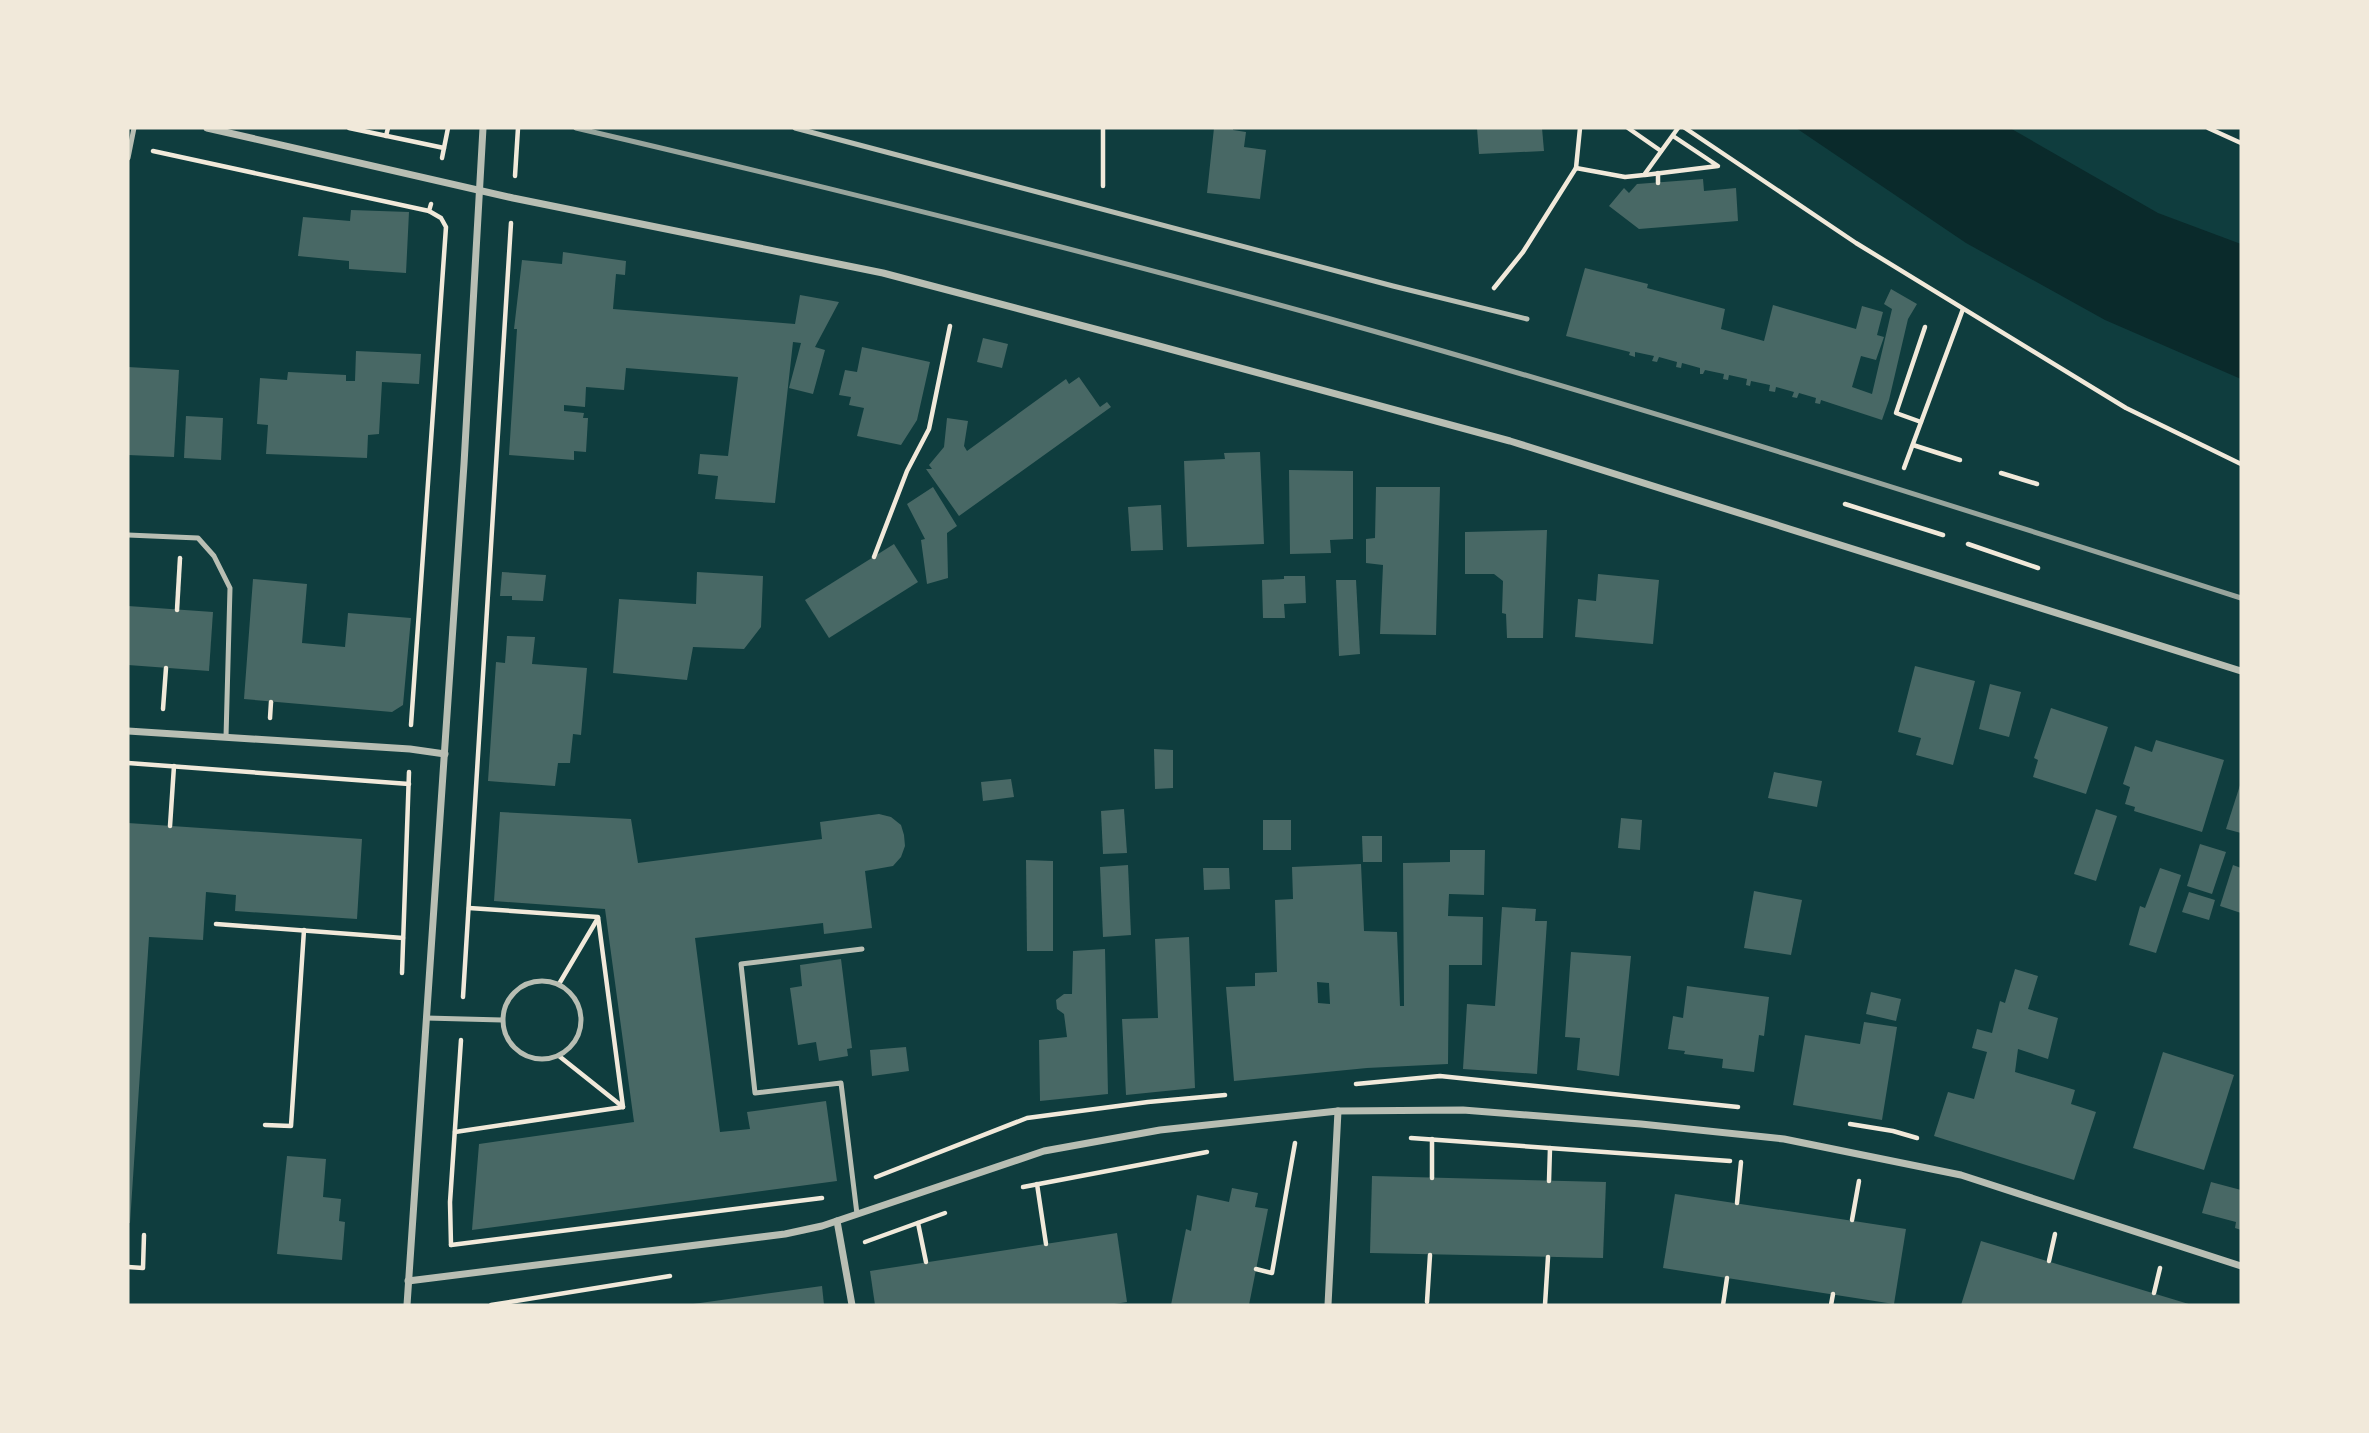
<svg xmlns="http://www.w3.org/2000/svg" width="2369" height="1433" font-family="Cabin,sans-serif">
<rect width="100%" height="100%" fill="#0f3d3e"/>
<polygon fill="#0a2a2b" points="1796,128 2010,128 2158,213 2241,244 2241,379 2105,320 1966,243"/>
<g fill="#486865" fill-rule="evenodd">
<polygon points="1214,128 1233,128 1233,130 1246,132 1244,147 1266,150 1260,199 1207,193"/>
<polygon points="1477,128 1542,128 1544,151 1479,154"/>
<polygon points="1703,179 1704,191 1736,188 1738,221 1639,229 1609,206 1624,188 1629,193 1637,184"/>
<polygon points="351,210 409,212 406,273 349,269 349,261 298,256 303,217 350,221"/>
<polygon points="563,252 626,261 625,275 616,274 613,309 795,324 800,295 839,302 815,347 825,350 813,394 789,388 801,343 793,342 775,503 715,499 718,476 698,474 700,454 728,456 738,377 626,368 624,390 586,387 585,407 564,405 564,411 584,413 583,418 588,418 586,452 574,451 574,460 509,455 517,329 514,329 522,260 562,264"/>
<polygon points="1585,268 1648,284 1647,288 1725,309 1721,329 1764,341 1773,305 1856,329 1862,306 1883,312 1877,335 1884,337 1876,360 1861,356 1852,387 1872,394 1892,309 1884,304 1891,289 1917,304 1908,319 1889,400 1882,420 1821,400 1820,404 1815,403 1816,398 1799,393 1797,398 1792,397 1794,392 1776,387 1775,392 1769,391 1770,385 1751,381 1750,386 1746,385 1747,379 1729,375 1728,380 1723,379 1724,374 1705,370 1703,374 1700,374 1700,368 1682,363 1681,368 1676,367 1677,362 1659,357 1657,362 1652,361 1654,356 1635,352 1635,357 1629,355 1630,352 1566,336"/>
<polygon points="983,338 1008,344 1002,368 977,362"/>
<polygon points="862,347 930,362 917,420 901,445 857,436 864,408 849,405 851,397 839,395 845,370 857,372"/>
<polygon points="356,351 421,354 419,384 382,382 379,434 368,435 367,458 266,454 268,425 257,424 260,378 287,380 288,372 346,375 346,381 355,381"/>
<polygon points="128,367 179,370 174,457 128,455"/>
<polygon points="1079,377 1100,407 1107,402 1111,407 959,516 926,469 932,469 929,465 944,447 947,418 968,421 964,446 967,451 1066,379 1069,384"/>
<polygon points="186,416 223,418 221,460 184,458"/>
<polygon points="1260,452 1264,544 1187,547 1184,461 1225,459 1224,453"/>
<polygon points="1289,470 1353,471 1353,539 1330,540 1331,553 1290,554"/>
<polygon points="933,487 957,526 947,533 948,578 927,584 921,540 925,539 907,504"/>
<polygon points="1376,487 1440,487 1436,635 1380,634 1383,565 1366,563 1366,539 1375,538"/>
<polygon points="1161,505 1163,550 1131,551 1128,507"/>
<polygon points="1547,530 1543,638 1507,638 1506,614 1502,613 1503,581 1494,574 1465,574 1465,532"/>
<polygon points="894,544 918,582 829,638 805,600"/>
<polygon points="502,572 546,575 543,601 512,600 512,596 500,596"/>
<polygon points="697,572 763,576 761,627 744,649 693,647 687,680 613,673 619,599 696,604"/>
<polygon points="1598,574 1659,580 1653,644 1575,637 1578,599 1596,601"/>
<polygon points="1284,576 1305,576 1306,603 1284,604 1285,618 1263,618 1262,580 1284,579"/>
<polygon points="253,579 307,584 302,643 345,647 348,613 411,618 403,705 392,712 244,699"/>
<polygon points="1336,580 1356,580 1360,654 1339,656"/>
<polygon points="128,606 213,612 209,671 128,665"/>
<polygon points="507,636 535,637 532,664 587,668 581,735 573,734 570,763 558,763 555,786 488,781 496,662 505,663"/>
<polygon points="1915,666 1975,681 1953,765 1916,755 1921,738 1898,732"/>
<polygon points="1990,684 2021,692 2009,737 1979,729"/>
<polygon points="2051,708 2108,727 2086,794 2033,777 2038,760 2034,758"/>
<polygon points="2156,740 2224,760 2202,832 2134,811 2135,807 2125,804 2130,787 2123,784 2135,746 2152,752"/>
<polygon points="1154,749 1173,750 1173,788 1155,789"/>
<polygon points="1774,772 1822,781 1817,807 1768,798"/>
<polygon points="1011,779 1014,797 983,801 981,782"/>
<polygon points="2241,782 2241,833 2226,829"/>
<polygon points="1124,809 1127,853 1103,854 1101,811"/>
<polygon points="2096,809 2117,816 2096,881 2074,874"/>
<polygon points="500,812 631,819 638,863 822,839 820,822 879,814 891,817 901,825 904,835 905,846 901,857 893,866 865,871 872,928 824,934 823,923 695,938 720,1132 750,1129 747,1112 826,1101 837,1181 472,1230 479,1144 634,1122 605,909 494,901"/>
<polygon points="1621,818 1642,820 1640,850 1618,848"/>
<rect x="1263" y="820" width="28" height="30"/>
<polygon points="128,823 362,839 357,919 235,911 236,895 206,892 203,940 149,937 130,1223 128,1223"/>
<polygon points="1362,836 1382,836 1382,862 1363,862"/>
<polygon points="2200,844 2226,852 2212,894 2187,886"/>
<path d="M1450,850h35l-1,45 -35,-1 -1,22 35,1 -1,48h-33l-1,99 -81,4 -133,13 -8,-94 29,-1v-13l22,-1 -2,-72 18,-1 -1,-32 69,-3 3,67 33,1 3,74h4l-1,-143 47,-1zM1317,982l12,1 1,21 -12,-1z"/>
<polygon points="1026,860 1053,861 1053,951 1027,951"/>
<polygon points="1128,865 1131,935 1103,937 1100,867"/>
<polygon points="2233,865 2241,868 2241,913 2220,906"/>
<polygon points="1203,868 1229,868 1230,889 1204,890"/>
<polygon points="2160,868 2181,875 2156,953 2129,945 2140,906 2145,908"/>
<polygon points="1754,891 1802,900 1791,955 1744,948"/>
<polygon points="2189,892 2215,900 2209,920 2182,912"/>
<polygon points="1502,907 1536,909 1535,921 1547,921 1537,1074 1463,1069 1467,1004 1495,1006"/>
<polygon points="1189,937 1195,1088 1126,1095 1122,1019 1158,1018 1155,939"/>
<polygon points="1105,949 1108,1094 1040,1101 1039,1040 1067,1037 1064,1014 1057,1009 1056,1000 1064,994 1072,994 1073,951"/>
<polygon points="1571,952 1631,956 1619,1076 1577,1070 1580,1038 1565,1037"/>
<polygon points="841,959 852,1048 847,1049 848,1056 819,1061 816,1042 798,1045 790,988 802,986 800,965"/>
<polygon points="2015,969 2038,976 2028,1009 2058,1018 2048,1059 2018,1049 2015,1072 2075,1090 2071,1104 2096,1112 2074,1180 1934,1136 1948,1092 1974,1099 1987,1052 1972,1048 1977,1029 1992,1033 2000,1001 2005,1003"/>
<polygon points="1687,986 1769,997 1764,1036 1759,1035 1754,1072 1722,1068 1723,1059 1684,1054 1685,1051 1668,1049 1673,1016 1683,1018"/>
<polygon points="1871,992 1901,999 1896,1021 1866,1014"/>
<polygon points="1864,1022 1897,1027 1882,1120 1793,1105 1805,1035 1860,1044"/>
<polygon points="906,1047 909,1071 872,1076 870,1050"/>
<polygon points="2163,1052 2234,1075 2204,1170 2133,1148"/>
<polygon points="287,1156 326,1159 323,1197 341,1199 339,1221 345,1222 342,1260 277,1254"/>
<polygon points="1372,1176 1606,1182 1603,1258 1370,1253"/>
<polygon points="2211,1182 2241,1190 2241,1230 2235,1228 2236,1222 2202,1213"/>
<polygon points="1232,1188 1258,1193 1255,1207 1268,1209 1249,1305 1171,1305 1186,1229 1191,1231 1197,1195 1229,1202"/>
<polygon points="1675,1194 1906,1229 1894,1304 1663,1268"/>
<polygon points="1117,1233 1127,1302 1108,1305 875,1305 870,1271"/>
<polygon points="1981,1241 2192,1305 1961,1305"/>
<polygon points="822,1286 824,1305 693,1305 693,1304"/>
</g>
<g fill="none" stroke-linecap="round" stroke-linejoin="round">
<g stroke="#f1e9da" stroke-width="4.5">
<polyline points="349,128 444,148"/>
<polyline points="1628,128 1661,151"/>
<polyline points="1685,128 1856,243 2126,408 2241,464"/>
<polyline points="2208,128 2241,143"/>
<polyline points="386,136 388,128"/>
<polyline points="153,151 429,211"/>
<polyline points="442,158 448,128"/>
<polyline points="1576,168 1580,128"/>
<polyline points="1658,173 1658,183"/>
<polyline points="1645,175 1718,166 1673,136"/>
<polyline points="515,176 518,128"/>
<polyline points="1103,186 1103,128"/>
<polyline points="1494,288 1523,252 1576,168 1625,177 1644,175 1678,128"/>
<polyline points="1921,422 1896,413 1925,327"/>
<polyline points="1913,445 1960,460"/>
<polyline points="1904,468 1963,309"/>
<polyline points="2001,473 2037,484"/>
<polyline points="1845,504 1943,535"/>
<polyline points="1968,544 2038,568"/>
<polyline points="874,557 907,471 929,429 950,326"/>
<polyline points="177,610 180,558"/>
<polyline points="163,709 166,668"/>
<polyline points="270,718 271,702"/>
<polyline points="411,725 446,227 441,218 429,211 431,204"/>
<polyline points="128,763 409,784"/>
<polyline points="170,826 174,766"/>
<polyline points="216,924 403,938"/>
<polyline points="402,973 409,772"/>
<polyline points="559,984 598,918"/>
<polyline points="463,997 511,223"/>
<polyline points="559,1056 623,1107"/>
<polyline points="1356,1084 1440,1076 1738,1107"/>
<polyline points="1850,1124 1893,1131 1917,1138"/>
<polyline points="265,1125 291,1126 304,930"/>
<polyline points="455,1132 623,1107 598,917 469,908"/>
<polyline points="1411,1138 1730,1161"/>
<polyline points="876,1177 1027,1118 1148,1102 1225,1095"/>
<polyline points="1432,1178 1432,1139"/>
<polyline points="1549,1181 1550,1148"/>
<polyline points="1037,1184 1046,1244"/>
<polyline points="1023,1187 1207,1152"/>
<polyline points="1737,1203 1741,1162"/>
<polyline points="1852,1220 1859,1181"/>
<polyline points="918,1223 926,1262"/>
<polyline points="865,1242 945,1213"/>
<polyline points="451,1245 822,1198"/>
<polyline points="451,1245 450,1202 461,1040"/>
<polyline points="2049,1261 2055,1234"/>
<polyline points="128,1267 143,1268 144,1235"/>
<polyline points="1256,1269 1272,1273 1295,1143"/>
<polyline points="2154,1293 2160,1268"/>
<polyline points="1427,1302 1430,1255"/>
<polyline points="491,1305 670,1276"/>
<polyline points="1545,1305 1548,1257"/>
<polyline points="1723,1305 1727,1278"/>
<polyline points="1831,1305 1833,1294"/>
</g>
<g stroke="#b8beb3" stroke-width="5">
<polyline points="795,128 1393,286 1527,319"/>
<polyline points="128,158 134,128"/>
<polyline points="128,535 198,538 214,556 230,588 226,737"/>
<circle cx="542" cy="1020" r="39"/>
<polyline points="426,1018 502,1020"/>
<polyline points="857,1214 841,1083 755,1093 741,964 862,949"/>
</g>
<g stroke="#b8beb3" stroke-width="7">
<polyline points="207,128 513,198 883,273 1144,342 1510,441 2241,671"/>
<polyline points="128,731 410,749 445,754"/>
<polyline points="837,1221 852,1305"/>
<polyline points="408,1281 785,1234 822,1226 1044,1151 1160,1130 1338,1111 1463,1110 1641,1124 1784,1139 1961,1175 2241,1266"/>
<polyline points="407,1305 464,464 483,128"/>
<polyline points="1328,1305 1338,1111"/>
</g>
<path stroke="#97a49c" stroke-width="5" d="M576,128c252,59 502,121 751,190 307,86 611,183 914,280"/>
</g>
<rect width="2369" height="1433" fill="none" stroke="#f1e9da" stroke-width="259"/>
</svg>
